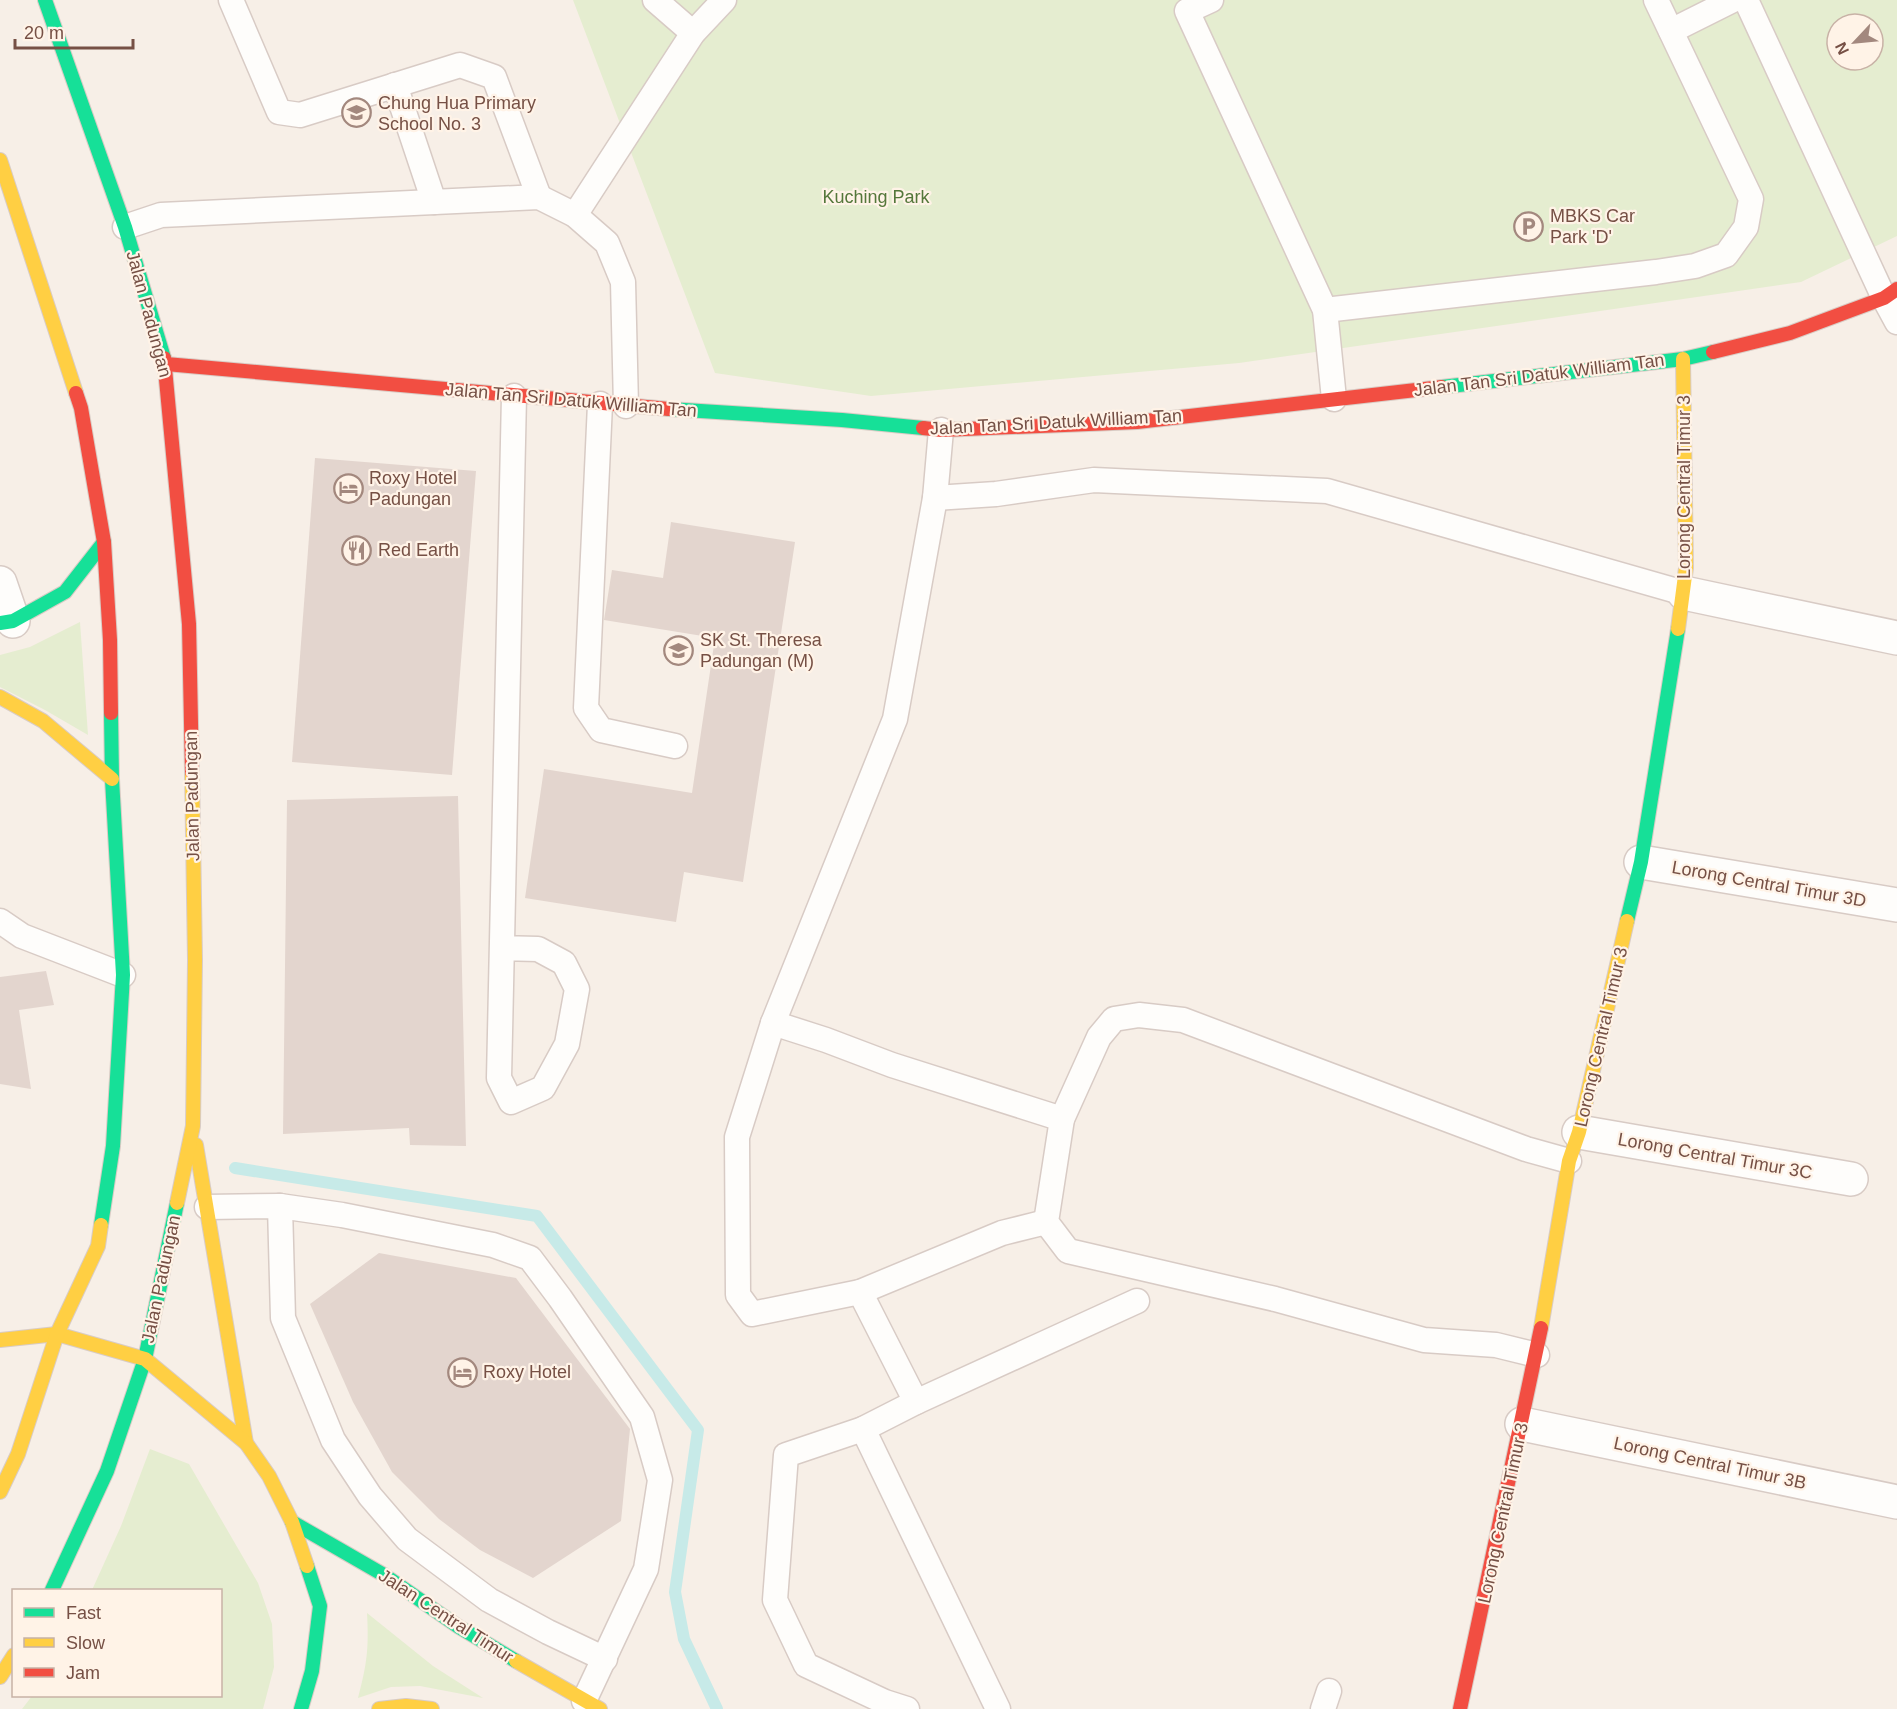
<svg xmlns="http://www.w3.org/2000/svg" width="1897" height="1709" font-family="Arial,sans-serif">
<rect width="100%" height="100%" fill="#f7efe7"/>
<g fill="#e5edd0" fill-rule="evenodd">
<path d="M573,0h1324v236l-96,46 -562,81 -368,33 -156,-23zM1837,24h36v36h-36z"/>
<polygon points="80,622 88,735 45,710 0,687 0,655 30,647"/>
<polygon points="150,1449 189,1464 258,1583 272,1624 274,1667 263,1709 22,1709 32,1696 220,1696 220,1590 92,1590 121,1526"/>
<path d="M367,1613l66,53 50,32 -63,-12 -29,1 -33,11c9,-34 11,-50 9,-85z"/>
</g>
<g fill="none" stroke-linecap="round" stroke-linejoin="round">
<polyline stroke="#c7eae8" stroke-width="12" points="235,1168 537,1216 698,1430 675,1592 684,1639 717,1709"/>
</g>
<g fill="#e3d5ce">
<polygon points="315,458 476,471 452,775 292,762"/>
<polygon points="671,522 795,542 743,882 684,872 676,922 525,898 544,769 692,793 715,638 604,620 612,570 663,578"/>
<polygon points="458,796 466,1146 410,1145 409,1128 283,1134 287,800"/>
<polygon points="46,971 54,1005 19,1010 31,1089 0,1084 0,977"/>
<polygon points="379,1253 516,1278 630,1429 621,1521 533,1578 480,1550 439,1519 392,1472 353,1402 310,1304"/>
</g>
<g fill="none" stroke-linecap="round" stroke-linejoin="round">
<defs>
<g id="lane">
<polyline points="231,0 279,112 300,115 460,65 494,77 539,197"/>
<polyline points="655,0 693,33"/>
<polyline points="1211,0 1187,11 1325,310 1334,399"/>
<polyline points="1746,0 1884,298 1897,322"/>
<polyline points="1671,31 1733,0"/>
<polyline points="395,85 434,202"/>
<polyline points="575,215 693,33 724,0"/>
<polyline points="125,227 161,215 539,197 575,215 607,243 623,282 626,406"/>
<polyline points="1325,310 1656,272 1695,266 1726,255 1746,227 1751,199 1656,0"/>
<polyline points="600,404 586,708 601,730 675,746"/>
<polyline points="941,430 935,498 895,719 773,1023 737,1137 738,1295 752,1314 860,1292 1002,1233 1046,1222"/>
<polyline points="935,498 996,494 1094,480 1327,491 1684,593"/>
<polyline points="0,921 22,936 123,975"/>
<polyline points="502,948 538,949 564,963 577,989 567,1044 543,1088 511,1102 499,1078 514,396"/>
<polyline points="773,1023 826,1040 892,1065 1062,1119"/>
<polyline points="280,1206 283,1318 333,1440 370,1496 407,1539 489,1600 548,1632 605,1659"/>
<polyline points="207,1207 280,1206 342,1215 493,1245 530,1258 560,1298 642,1417 660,1480 646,1569 584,1701"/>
<polyline points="860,1292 916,1402"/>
<polyline points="1537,1355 1496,1345 1424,1340 1275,1299 1068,1251 1046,1222 1062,1119 1099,1037 1114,1019 1139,1015 1183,1020 1526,1149 1569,1161"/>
<polyline points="863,1429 998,1709"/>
<polyline points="907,1709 885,1702 806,1665 775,1600 786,1455 863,1429 916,1402 1137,1301"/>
<polyline points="1323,1709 1329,1691"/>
</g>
<g id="street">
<polyline points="0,583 13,621"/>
<polyline points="1684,593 1897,638"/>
<polyline points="1641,862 1897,905"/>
<polyline points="1579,1132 1851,1179"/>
<polyline points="1522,1424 1897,1502"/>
</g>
<g id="fast">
<polyline points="45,0 125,227 164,358"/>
<polyline points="1442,387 1683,359 1713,352"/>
<polyline points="669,409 842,420 923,428"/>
<polyline points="0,623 13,621 65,592 104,542"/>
<polyline points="1627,921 1641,862 1678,629"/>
<polyline points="101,1225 113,1146 123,975 112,779 111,713"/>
<polyline points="292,1522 384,1575 459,1627 516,1661"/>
<polyline points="52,1590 107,1471 145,1359 177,1203"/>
<polyline points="301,1709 312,1671 320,1606 307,1566"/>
</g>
<g id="slow">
<polyline points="0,160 76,393"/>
<polyline points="1678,629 1686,568 1683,359"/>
<polyline points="0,697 43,721 112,779"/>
<polyline points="196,1145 246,1443"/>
<polyline points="177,1203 193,1126 195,960 192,772"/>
<polyline points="1541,1328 1569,1161 1579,1132 1627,921"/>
<polyline points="0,1340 57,1334 145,1359 246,1443 269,1476 292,1522 307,1566"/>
<polyline points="0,1492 18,1454 57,1334 98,1246 101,1225"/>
<polyline points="516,1661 600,1709"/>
<polyline points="0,1677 14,1655"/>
<polyline points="379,1709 406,1706 432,1709"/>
</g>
<g id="jam">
<polyline points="1713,352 1790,333 1884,298 1897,289"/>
<polyline points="164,358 189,624 192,772"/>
<polyline points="166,364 669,409"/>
<polyline points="76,393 81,408 104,542 110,640 111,713"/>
<polyline points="923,428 941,430 1137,422 1442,387"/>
<polyline points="1460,1709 1541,1328"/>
</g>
</defs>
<use href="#lane" stroke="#d8cbc5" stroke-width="27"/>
<use href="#street" stroke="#d8cbc5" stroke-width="36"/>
<use href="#fast" stroke="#d9ccc5" stroke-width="16"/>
<use href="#slow" stroke="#d9ccc5" stroke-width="16"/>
<use href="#jam" stroke="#d9ccc5" stroke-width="16"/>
<use href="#lane" stroke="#fefdfb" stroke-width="24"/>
<use href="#street" stroke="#fefdfb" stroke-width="33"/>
<use href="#fast" stroke="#16e098" stroke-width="14"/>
<use href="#slow" stroke="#ffcf43" stroke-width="14"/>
<use href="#jam" stroke="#f24e42" stroke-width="14"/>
</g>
<defs>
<symbol id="school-ring" viewBox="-11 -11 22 22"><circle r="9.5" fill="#fff3e7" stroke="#a3887e" stroke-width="1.5"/><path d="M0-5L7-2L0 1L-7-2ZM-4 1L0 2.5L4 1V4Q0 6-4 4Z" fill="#a3887e"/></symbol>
<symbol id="parking-ring" viewBox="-11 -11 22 22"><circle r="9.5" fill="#fff3e7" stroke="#a3887e" stroke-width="1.5"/><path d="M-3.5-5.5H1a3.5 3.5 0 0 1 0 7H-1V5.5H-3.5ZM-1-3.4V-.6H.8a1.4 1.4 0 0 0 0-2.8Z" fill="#a3887e"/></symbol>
<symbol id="hotel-ring" viewBox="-11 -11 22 22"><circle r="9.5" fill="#fff3e7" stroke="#a3887e" stroke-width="1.5"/><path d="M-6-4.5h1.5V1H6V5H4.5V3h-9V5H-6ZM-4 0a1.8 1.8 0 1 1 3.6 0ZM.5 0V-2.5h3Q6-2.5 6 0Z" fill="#a3887e"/></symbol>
<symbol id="restaurant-ring" viewBox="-11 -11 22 22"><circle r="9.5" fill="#fff3e7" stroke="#a3887e" stroke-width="1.5"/><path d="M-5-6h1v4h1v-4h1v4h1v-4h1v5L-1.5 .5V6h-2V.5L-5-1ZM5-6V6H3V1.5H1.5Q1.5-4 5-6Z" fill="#a3887e"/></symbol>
</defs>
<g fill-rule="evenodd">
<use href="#school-ring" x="340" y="96" width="33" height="33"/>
<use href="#parking-ring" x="1512" y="210" width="33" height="33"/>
<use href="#hotel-ring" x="332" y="472" width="33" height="33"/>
<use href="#restaurant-ring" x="340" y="534" width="33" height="33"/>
<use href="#school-ring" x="662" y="634" width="33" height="33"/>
<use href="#hotel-ring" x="446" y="1356" width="33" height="33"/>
</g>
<g text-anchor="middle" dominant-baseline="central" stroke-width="4.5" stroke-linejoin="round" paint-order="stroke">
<g font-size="18" fill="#765045" stroke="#fff3e7" text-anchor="start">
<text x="378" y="103">Chung Hua Primary<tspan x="378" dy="21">School No. 3</tspan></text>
<text x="1550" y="216">MBKS Car<tspan x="1550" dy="21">Park 'D'</tspan></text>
<text x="369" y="478">Roxy Hotel<tspan x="369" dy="21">Padungan</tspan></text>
<text x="378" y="550">Red Earth</text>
<text x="700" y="640">SK St. Theresa<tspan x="700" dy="21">Padungan (M)</tspan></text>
<text x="483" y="1372">Roxy Hotel</text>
</g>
<g font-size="18" fill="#54773a" stroke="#fff3e7">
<text x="876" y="197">Kuching Park</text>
</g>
<g font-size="18" fill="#765045" stroke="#fff3e7">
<text transform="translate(149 314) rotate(75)">Jalan Padungan</text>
<text transform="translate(1539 375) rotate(-7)">Jalan Tan Sri Datuk William Tan</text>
<text transform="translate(571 400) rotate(5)">Jalan Tan Sri Datuk William Tan</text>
<text transform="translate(1056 422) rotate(-3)">Jalan Tan Sri Datuk William Tan</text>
<text transform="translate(1684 487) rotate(-90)">Lorong Central Timur 3</text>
<text transform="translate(192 796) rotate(-91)">Jalan Padungan</text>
<text transform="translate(1769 884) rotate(10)">Lorong Central Timur 3D</text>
<text transform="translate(1601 1037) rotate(-77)">Lorong Central Timur 3</text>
<text transform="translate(1715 1156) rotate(10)">Lorong Central Timur 3C</text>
<text transform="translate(161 1279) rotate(-78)">Jalan Padungan</text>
<text transform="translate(1710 1463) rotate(12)">Lorong Central Timur 3B</text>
<text transform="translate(1503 1513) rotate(-78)">Lorong Central Timur 3</text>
<text transform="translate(446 1616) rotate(33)">Jalan Central Timur</text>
</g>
</g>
<rect x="12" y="1589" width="210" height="108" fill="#fff3e7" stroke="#c8b2a6" stroke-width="1.5"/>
<rect x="24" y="1608" width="30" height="9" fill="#16e098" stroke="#c8b2a6" stroke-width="1.5"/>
<text x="66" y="1619" font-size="18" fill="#765045">Fast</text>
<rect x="24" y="1638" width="30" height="9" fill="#ffcf43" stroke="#c8b2a6" stroke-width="1.5"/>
<text x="66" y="1649" font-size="18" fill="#765045">Slow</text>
<rect x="24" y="1668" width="30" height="9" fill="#f24e42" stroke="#c8b2a6" stroke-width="1.5"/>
<text x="66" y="1679" font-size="18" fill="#765045">Jam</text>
<g transform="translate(1855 42) rotate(244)"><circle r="28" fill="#fff3e7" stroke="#c8b2a6" stroke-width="1.5"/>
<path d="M0-4.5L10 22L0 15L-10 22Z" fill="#a3887e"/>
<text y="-9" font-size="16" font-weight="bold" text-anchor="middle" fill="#765045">N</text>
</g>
<path d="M15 39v9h118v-9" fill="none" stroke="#765045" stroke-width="3"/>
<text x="24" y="39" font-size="18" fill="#765045" stroke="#fff3e7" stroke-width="4.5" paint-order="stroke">20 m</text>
</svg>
